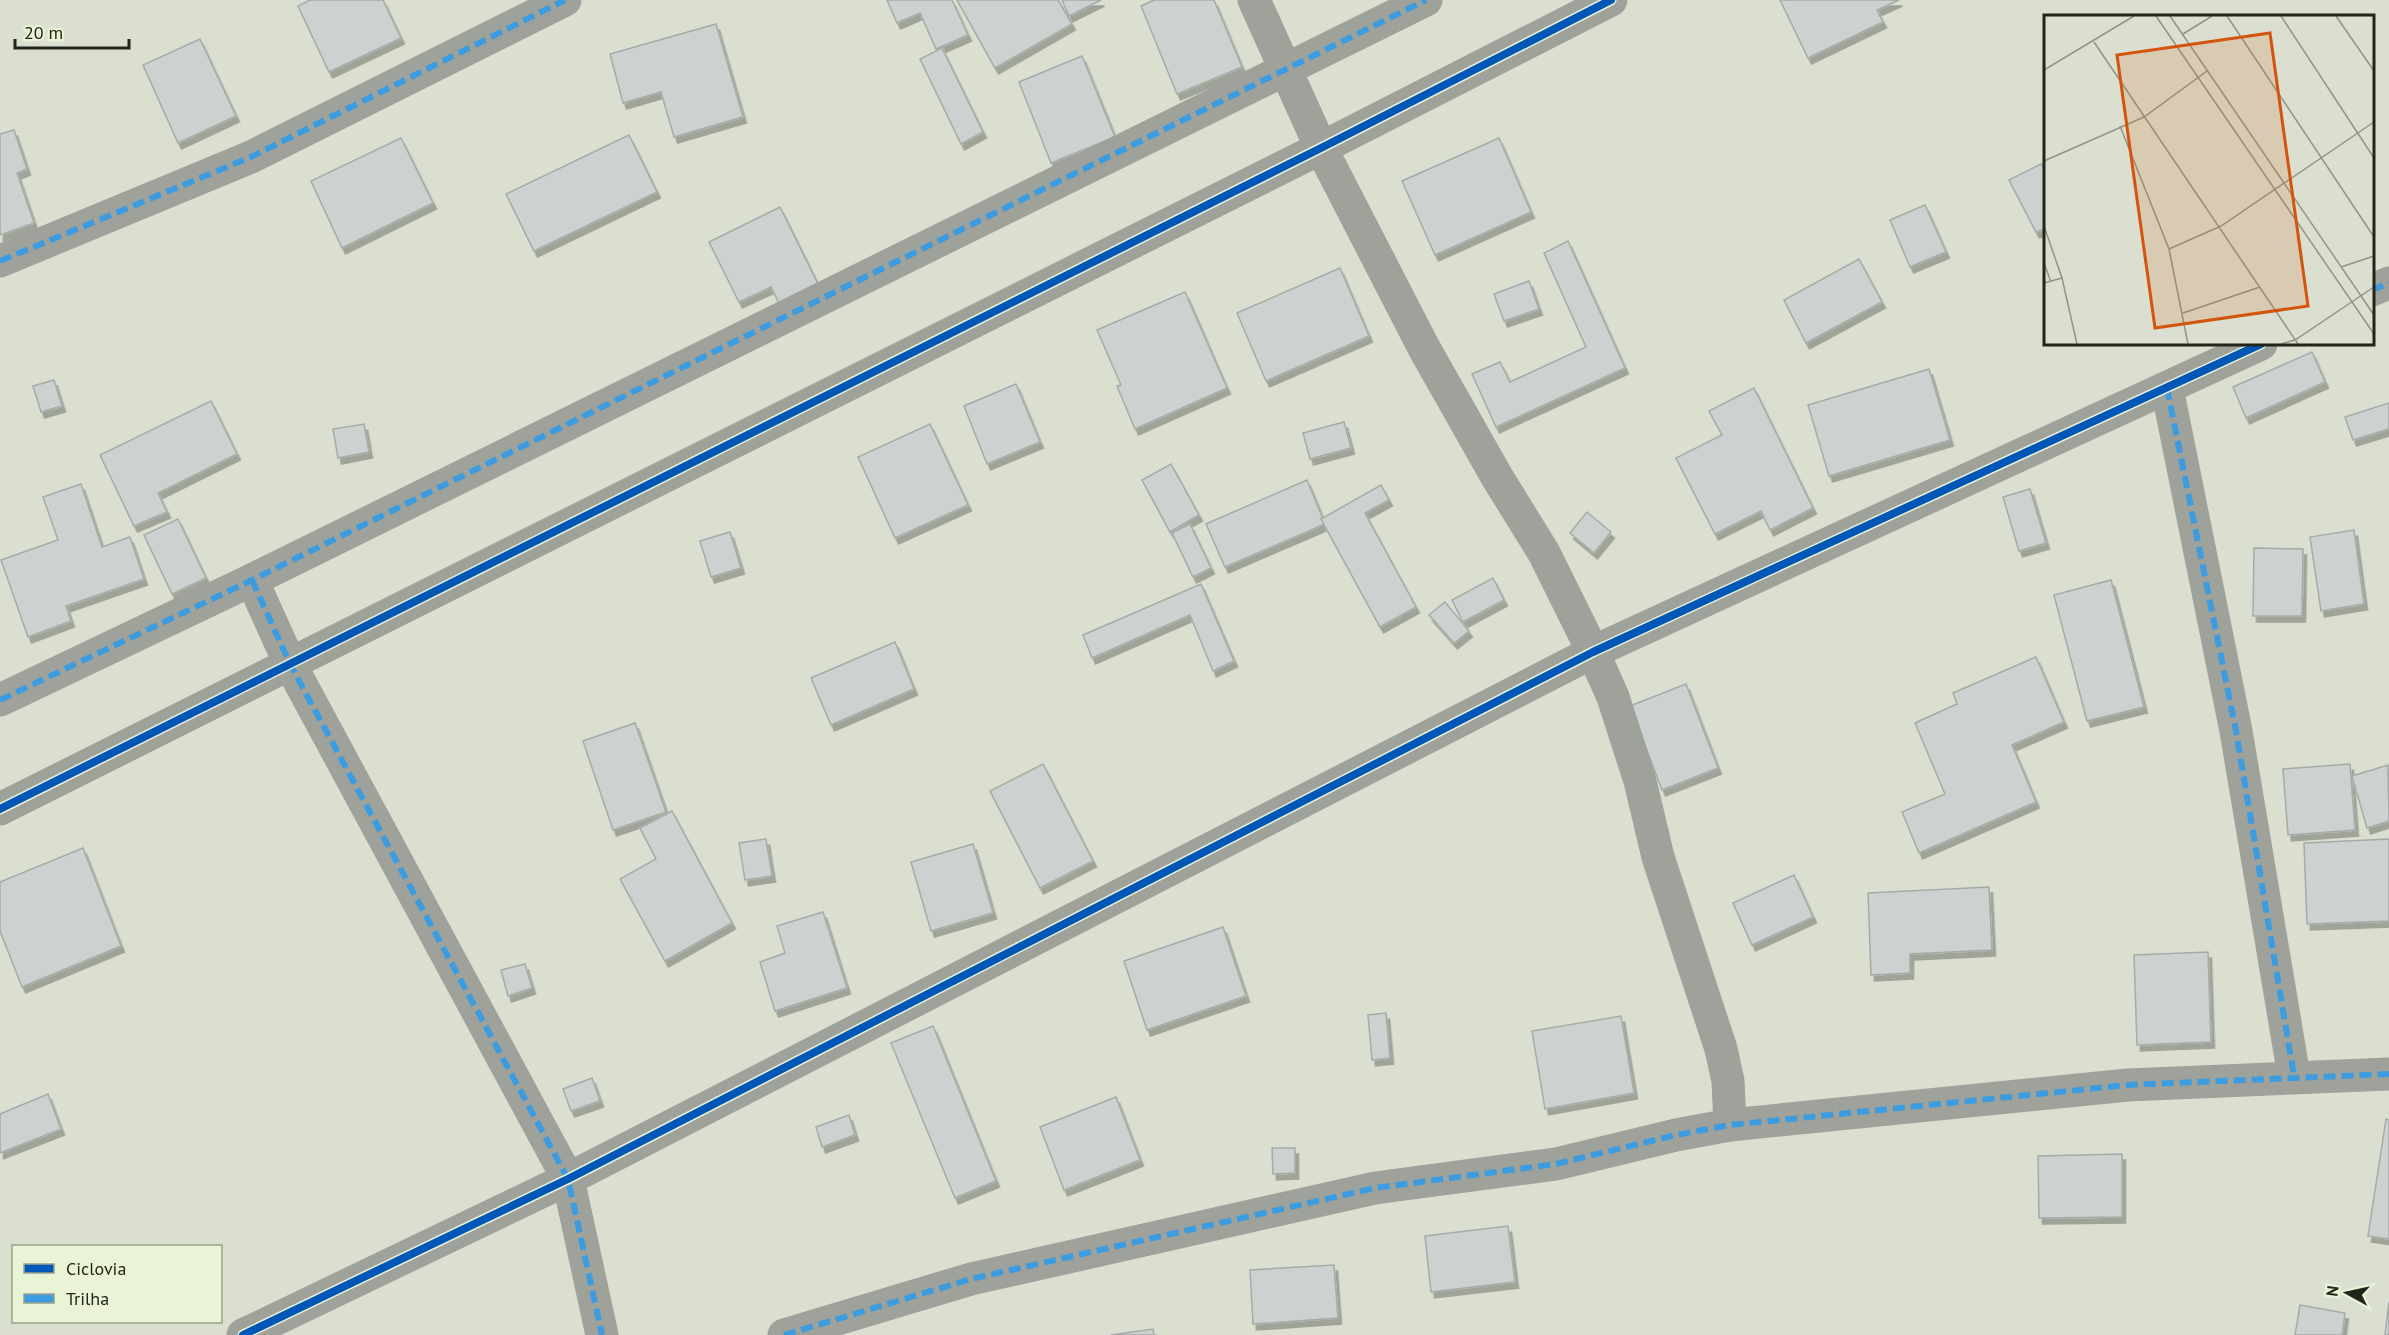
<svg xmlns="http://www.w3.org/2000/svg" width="2389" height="1335" font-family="'PT Sans',sans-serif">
<defs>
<filter id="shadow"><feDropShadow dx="3.5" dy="6" stdDeviation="0" flood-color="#0004"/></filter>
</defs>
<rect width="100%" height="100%" fill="#dadfcf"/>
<g fill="#ccd2cf" stroke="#a6aba9" stroke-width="1.5" filter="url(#shadow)">
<polygon points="310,0 383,0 401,38 329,72 298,6"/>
<polygon points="887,0 952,0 968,35 936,49 920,13 897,23"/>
<polygon points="957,0 1058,0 1072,24 995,68"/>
<polygon points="1062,0 1101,0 1069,16"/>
<polygon points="1154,0 1214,0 1242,67 1177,94 1141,6"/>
<polygon points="1780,0 1899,0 1877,10 1883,22 1808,58"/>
<polygon points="716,24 743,117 674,137 661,92 623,103 610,54"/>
<polygon points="200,39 236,116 178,143 143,65"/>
<polygon points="942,48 983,132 961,144 920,59"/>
<polygon points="1082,56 1115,137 1051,163 1019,82"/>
<polygon points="14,130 27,169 17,173 34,223 0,235 0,134"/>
<polygon points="629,135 657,192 534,251 506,194"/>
<polygon points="401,138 433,203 342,248 311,181"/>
<polygon points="1499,138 1531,212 1435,255 1402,181"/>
<polygon points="2041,164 2046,173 2046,228 2036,232 2009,180"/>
<polygon points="1925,205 1946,252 1910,267 1890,220"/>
<polygon points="780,207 818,284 779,303 771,287 739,302 709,242"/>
<polygon points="1568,241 1625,368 1496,427 1472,374 1500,362 1510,382 1586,347 1544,253"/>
<polygon points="1859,259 1882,302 1806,343 1784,300"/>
<polygon points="1340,268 1369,336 1266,381 1237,313"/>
<polygon points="1529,281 1539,309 1504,321 1494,294"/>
<polygon points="1185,292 1227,388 1135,429 1117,386 1121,385 1097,330"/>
<polygon points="2312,352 2325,382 2246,418 2233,387"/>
<polygon points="1929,369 1950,440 1829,476 1808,405"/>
<polygon points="54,380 62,406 41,412 33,386"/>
<polygon points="1016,384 1040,442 987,464 964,406"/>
<polygon points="1754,388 1813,508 1770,530 1761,511 1715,534 1676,458 1722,435 1709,411"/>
<polygon points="211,401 237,454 158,493 167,512 134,526 100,455"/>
<polygon points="2389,403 2389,429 2353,440 2345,417"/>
<polygon points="1344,422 1351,448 1310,459 1303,433"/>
<polygon points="364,424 369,452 338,458 333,429"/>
<polygon points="930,424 968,505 895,538 858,457"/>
<polygon points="1171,464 1199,515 1170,532 1142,480"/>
<polygon points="1307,480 1325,524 1225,567 1206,524"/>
<polygon points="81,484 102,547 130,537 144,579 66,606 71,621 28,637 1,560 58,540 43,497"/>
<polygon points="1381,485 1389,500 1365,513 1416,607 1380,627 1321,519"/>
<polygon points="2030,489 2046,543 2019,551 2003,497"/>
<polygon points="1587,512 1611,532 1594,553 1570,533"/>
<polygon points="178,519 206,578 172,594 144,535"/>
<polygon points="1190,524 1211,568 1193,577 1172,533"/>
<polygon points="2354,530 2364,604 2321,611 2310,537"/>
<polygon points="730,532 741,568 711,577 700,541"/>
<polygon points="2254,548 2303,549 2302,616 2253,616"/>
<polygon points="1493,578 1504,600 1463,622 1452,600"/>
<polygon points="2111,580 2144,707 2087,721 2054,595"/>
<polygon points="1201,584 1234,661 1213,671 1190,615 1092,658 1083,635"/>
<polygon points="1445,602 1469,631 1454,643 1429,615"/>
<polygon points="895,642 914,689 831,725 811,678"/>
<polygon points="2036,657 2064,722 2012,745 2036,802 1919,853 1902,812 1945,794 1915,723 1957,704 1953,693"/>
<polygon points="1686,684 1718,768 1662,790 1630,706"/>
<polygon points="635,723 666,812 613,830 583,741"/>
<polygon points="1043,764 1093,861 1040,888 990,791"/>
<polygon points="2350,764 2355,830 2288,835 2283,769"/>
<polygon points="2388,765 2389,821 2367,828 2352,776"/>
<polygon points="672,811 732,923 665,961 620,879 656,859 640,828"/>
<polygon points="766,839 772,876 745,880 739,843"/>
<polygon points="2389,839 2389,921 2307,924 2304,843"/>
<polygon points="973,844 993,913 931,931 911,862"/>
<polygon points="83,848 121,946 22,987 0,931 0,882"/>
<polygon points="1794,875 1813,917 1752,945 1733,903"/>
<polygon points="1989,887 1992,950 1910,954 1910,973 1871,975 1868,893"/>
<polygon points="823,912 847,988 775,1011 760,962 785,953 777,926"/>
<polygon points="1223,927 1246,996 1147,1030 1124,961"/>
<polygon points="2208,952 2211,1042 2137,1045 2134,955"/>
<polygon points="525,964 532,988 508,996 501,970"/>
<polygon points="1386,1013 1390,1058 1372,1060 1368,1015"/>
<polygon points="1621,1016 1634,1093 1545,1109 1532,1031"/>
<polygon points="933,1026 996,1181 955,1198 891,1043"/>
<polygon points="592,1078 600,1101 571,1111 563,1089"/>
<polygon points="48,1094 61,1129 0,1153 0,1114"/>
<polygon points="1116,1097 1140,1160 1064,1190 1040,1127"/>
<polygon points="849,1115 855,1135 822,1147 816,1127"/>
<polygon points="2386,1119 2389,1120 2389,1239 2368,1236"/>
<polygon points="1272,1148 1295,1148 1295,1173 1273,1174"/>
<polygon points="2122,1154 2122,1217 2039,1218 2038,1156"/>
<polygon points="1508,1226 1515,1282 1431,1292 1425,1236"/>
<polygon points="1334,1265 1338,1318 1253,1324 1250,1270"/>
<polygon points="2389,1302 2389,1335 2385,1335"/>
<polygon points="2300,1305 2345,1313 2342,1335 2295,1335"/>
<polygon points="1153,1329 1154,1335 1111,1335"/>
</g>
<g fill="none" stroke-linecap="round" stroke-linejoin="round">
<g stroke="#9fa19b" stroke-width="33">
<polyline points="1254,0 1321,148 1424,348 1497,477 1544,553 1593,652 1613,697 1640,781 1658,857 1721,1049 1728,1081 1730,1125"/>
<polyline points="0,261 251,157 565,0"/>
<polyline points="2372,290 2389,283"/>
<polyline points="2167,388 2236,731 2294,1076"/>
<polyline points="252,580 290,664 568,1179 602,1335"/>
<polyline points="0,700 252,580 1426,0"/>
<polyline points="0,809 1321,148 1611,0"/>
<polyline points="243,1335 568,1179 1593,652 2261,344"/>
<polyline points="784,1335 971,1279 1375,1188 1556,1164 1676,1135 1730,1125 2128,1085 2389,1074"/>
</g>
<g stroke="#3c9cdf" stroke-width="6" stroke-dasharray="12 6" stroke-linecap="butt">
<polyline points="0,261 251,157 565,0"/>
<polyline points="2372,290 2389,283"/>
<polyline points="2167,388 2236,731 2294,1076"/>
<polyline points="252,580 290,664 568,1179 602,1335"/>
<polyline points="0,700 252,580 1426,0"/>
<polyline points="784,1335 971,1279 1375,1188 1556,1164 1676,1135 1730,1125 2128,1085 2389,1074"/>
</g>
<defs>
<g id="cycleway">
<polyline points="0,809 1321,148 1611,0"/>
<polyline points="243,1335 568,1179 1593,652 2261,344"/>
</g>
</defs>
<use href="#cycleway" stroke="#e9f3d5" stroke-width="11"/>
<use href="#cycleway" stroke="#0057b8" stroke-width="8"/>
</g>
<g transform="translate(2044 15)">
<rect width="330" height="330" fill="#dadfcf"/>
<path fill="none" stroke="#909587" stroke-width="1.5" d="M112,1l218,318M126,1l204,299M183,1l147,221M237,1l93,142M292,1l38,55M139,19l29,-18M50,27l204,302M0,55l90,-54M76,111l49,123 19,95M0,146l100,-44 63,-46M0,211l18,52 15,66M125,234l52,-23 153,-104M0,248l7,19M297,252l33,-11M0,268l18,-5M139,298l77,-26M237,329l14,-4 79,-53"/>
<path fill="#d4540d" fill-opacity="0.15" stroke="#d4540d" stroke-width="3" d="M226,18l38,273 -153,22 -38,-273z"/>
<rect width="330" height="330" fill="none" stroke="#21251a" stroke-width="3"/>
</g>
<rect x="12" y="1245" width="210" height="78" fill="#e9f3d5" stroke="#99a18a" stroke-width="1.5"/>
<rect x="24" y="1264" width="30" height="9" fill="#0057b8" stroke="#99a18a" stroke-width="1.5"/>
<text x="66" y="1275" font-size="18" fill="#21251a">Ciclovia</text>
<rect x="24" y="1294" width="30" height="9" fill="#3c9cdf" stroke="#99a18a" stroke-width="1.5"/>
<text x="66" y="1305" font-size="18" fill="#21251a">Trilha</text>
<g transform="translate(2347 1293) rotate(278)" stroke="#e9f3d5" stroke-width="4.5" paint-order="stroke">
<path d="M0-4.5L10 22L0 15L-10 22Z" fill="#21251a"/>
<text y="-9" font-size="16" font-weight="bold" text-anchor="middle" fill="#21251a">N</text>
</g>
<path d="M15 39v9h114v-9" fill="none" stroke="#21251a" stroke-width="3"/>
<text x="24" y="39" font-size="18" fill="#21251a" stroke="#e9f3d5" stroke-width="4.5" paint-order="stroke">20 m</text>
</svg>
